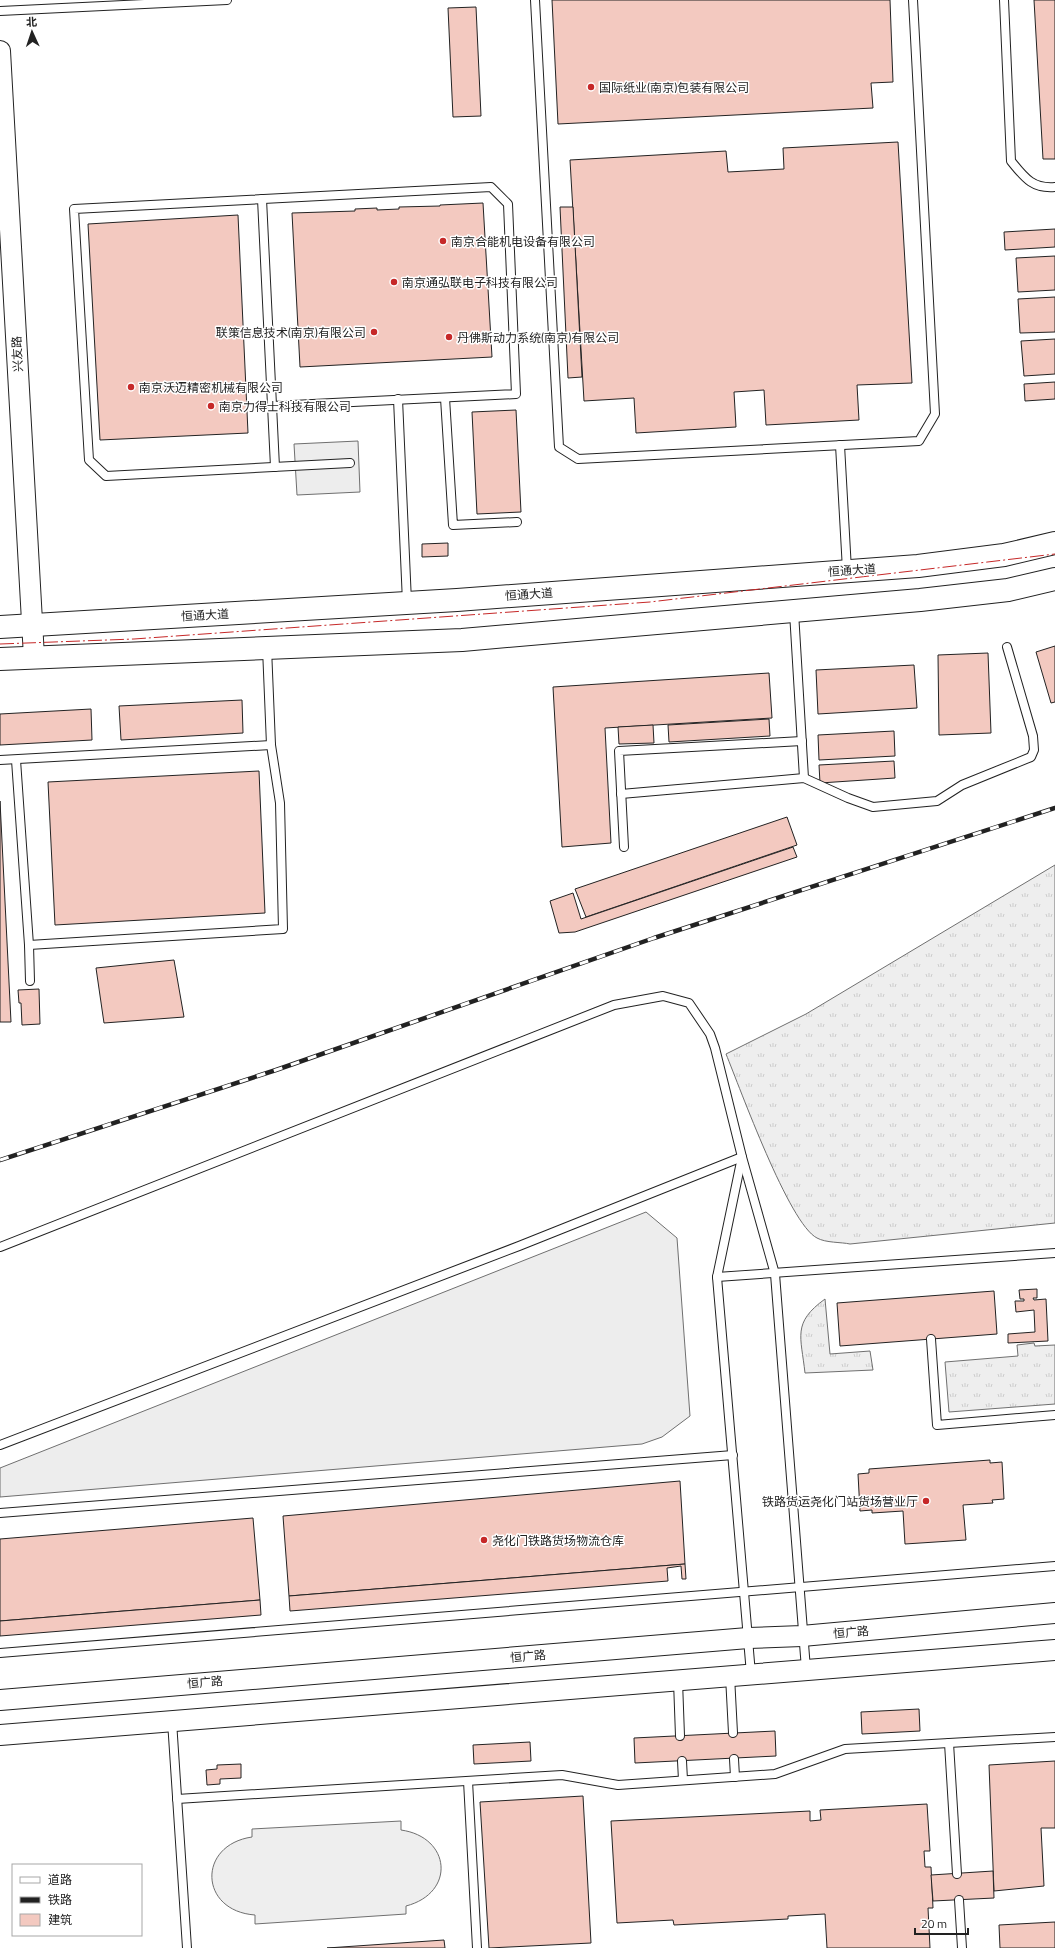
<svg xmlns="http://www.w3.org/2000/svg" width="1055" height="1948" font-family="'Titillium Web','Noto Sans SC',sans-serif">
<defs>
<pattern id="grass-tufts" width="24" height="20" patternUnits="userSpaceOnUse"><rect width="24" height="20" fill="#eee"/><path d="M3 7l-1-3M5 7V3M7 7l1-3M15 17l-1-3M17 17v-4M19 17l1-3" fill="none" stroke="#ccc"/></pattern>
</defs>
<rect width="100%" height="100%" fill="#fff"/>
<g fill="url(#grass-tufts)" stroke="#6f6f6f">
<path d="M1055,865v358l-205,21c-9,-2 -24,-1 -33,-6 -28,-14 -77,-150 -91,-184l80,-40z"/>
<path d="M825,1299l5,55 40,-3 3,19 -68,3c-4,-37 -13,-50 20,-74z"/>
<polygon points="1034,1343 1035,1346 1055,1345 1055,1404 949,1412 945,1362 1018,1356 1017,1345"/>
</g>
<path fill="#eee" stroke="#6f6f6f" d="M401,1821v9c50,7 55,63 5,76v8l-151,10v-9c-56,-4 -58,-70 -3,-78v-8z"/>
<g fill="#ededed" stroke="#6f6f6f">
<polygon points="358,441 360,492 297,495 294,444"/>
<polygon points="646,1212 677,1238 690,1416 662,1437 642,1444 0,1497 0,1468"/>
</g>
<g fill="#f3c9c0" stroke="#222">
<polygon points="552,0 890,0 893,82 871,83 873,108 558,124"/>
<polygon points="1034,0 1055,0 1055,159 1043,159"/>
<polygon points="476,7 481,116 453,117 448,8"/>
<polygon points="898,142 912,383 857,385 859,420 766,425 764,390 734,392 736,427 636,433 634,398 584,401 570,160 726,151 728,172 784,169 783,148"/>
<polygon points="483,203 492,357 300,367 292,213 355,211 355,209 377,208 377,210 399,209 399,207 440,206 440,205"/>
<polygon points="560,207 573,207 582,377 568,378"/>
<polygon points="238,215 248,433 100,440 88,224"/>
<polygon points="1055,229 1055,247 1005,250 1004,232"/>
<polygon points="1055,256 1055,290 1018,292 1016,258"/>
<polygon points="1055,297 1055,332 1020,333 1018,299"/>
<polygon points="1055,339 1055,374 1024,376 1021,341"/>
<polygon points="1055,382 1055,399 1025,401 1024,384"/>
<polygon points="516,410 521,512 477,514 472,412"/>
<polygon points="448,543 448,556 422,557 422,544"/>
<polygon points="1055,646 1055,702 1051,703 1036,652"/>
<polygon points="988,653 991,733 939,735 938,655"/>
<polygon points="914,665 917,708 818,714 816,670"/>
<polygon points="769,673 772,718 605,728 611,843 562,847 553,687"/>
<polygon points="242,700 243,733 121,740 119,706"/>
<polygon points="91,709 92,740 0,745 0,714"/>
<polygon points="769,719 770,736 669,742 668,725"/>
<polygon points="653,725 654,743 619,744 618,727"/>
<polygon points="894,731 895,756 819,760 818,735"/>
<polygon points="894,761 895,778 820,783 819,765"/>
<polygon points="259,771 265,913 55,925 48,782"/>
<polygon points="0,801 11,1022 0,1022"/>
<polygon points="787,817 797,845 586,917 575,889"/>
<polygon points="793,847 797,857 575,932 559,933 550,901 573,893 581,919"/>
<polygon points="174,960 184,1017 104,1023 96,968"/>
<polygon points="39,989 40,1024 22,1025 21,1003 19,1003 18,990"/>
<polygon points="1037,1289 1037,1298 1033,1298 1034,1300 1046,1299 1048,1341 1008,1343 1008,1334 1035,1332 1034,1310 1016,1312 1015,1301 1024,1301 1024,1299 1020,1299 1019,1290"/>
<polygon points="994,1291 997,1334 840,1346 837,1303"/>
<polygon points="990,1460 990,1463 1002,1462 1004,1499 992,1500 993,1503 963,1505 966,1540 905,1544 903,1511 872,1513 872,1510 860,1511 858,1474 869,1473 869,1469"/>
<polygon points="680,1481 685,1564 289,1596 283,1516"/>
<polygon points="253,1518 260,1600 0,1621 0,1539"/>
<polygon points="685,1564 686,1579 682,1579 681,1566 667,1568 668,1581 290,1611 289,1596"/>
<polygon points="260,1600 261,1615 0,1636 0,1621"/>
<polygon points="919,1709 920,1731 862,1734 861,1712"/>
<polygon points="775,1731 776,1756 635,1763 634,1738"/>
<polygon points="530,1742 531,1761 474,1764 473,1745"/>
<polygon points="1055,1761 1055,1828 1041,1828 1044,1886 994,1891 989,1765"/>
<polygon points="241,1764 241,1778 220,1779 220,1784 207,1785 206,1770 217,1769 217,1765"/>
<polygon points="583,1796 591,1943 489,1948 480,1802"/>
<polygon points="927,1804 930,1851 924,1851 925,1867 931,1867 933,1908 928,1908 930,1948 827,1948 825,1914 788,1916 788,1919 674,1925 673,1920 617,1923 611,1821 810,1811 810,1821 821,1820 820,1810"/>
<polygon points="993,1871 994,1898 933,1901 931,1875"/>
<polygon points="1055,1922 1055,1948 1000,1948 999,1925"/>
<polygon points="444,1940 445,1948 327,1948"/>
</g>
<g fill="none" stroke-linecap="round" stroke-linejoin="round">
<defs>
<g id="service">
<polyline points="535,0 559,447 578,459 919,441 935,414 913,0"/>
<path d="M1004,0l7,161c13,16 21,28 44,26"/>
<polyline points="0,11 227,0"/>
<polyline points="262,199 275,467"/>
<polyline points="445,398 453,525 517,522"/>
<polyline points="398,399 407,602"/>
<polyline points="272,406 516,394 508,204 491,187 74,209 89,460 106,476 350,463"/>
<polyline points="840,445 847,570"/>
<polyline points="794,612 804,778"/>
<polyline points="0,760 271,745"/>
<polyline points="16,760 29,945 30,981"/>
<polyline points="621,794 804,778 848,798 873,807 937,801 962,785 1031,757 1034,750 1033,736 1007,647"/>
<polyline points="624,847 619,751 802,741"/>
<polyline points="29,945 283,929 280,803 271,745 267,648"/>
<polyline points="0,1247 614,1005 663,996 689,1003 710,1034 715,1048 742,1157 717,1277 751,1674"/>
<polyline points="717,1277 1055,1253"/>
<polyline points="931,1339 937,1425 1055,1415"/>
<polyline points="0,1445 519,1246 742,1157 775,1274 806,1669"/>
<polyline points="0,1513 733,1455"/>
<polyline points="0,1653 1055,1566"/>
<polyline points="730,1676 733,1733"/>
<polyline points="678,1681 680,1736"/>
<polyline points="172,1721 187,1948"/>
<polyline points="949,1743 957,1874"/>
<polyline points="734,1759 735,1777"/>
<polyline points="682,1761 683,1780"/>
<polyline points="468,1781 477,1948"/>
<polyline points="177,1799 562,1775 618,1785 775,1774 845,1749 1055,1737"/>
<polyline points="959,1900 962,1948"/>
</g>
<g id="tertiary">
<polyline points="0,51 34,657"/>
<polyline points="0,1700 748,1638 802,1636 1055,1613"/>
<polyline points="0,1735 1055,1650"/>
</g>
<g id="secondary">
<polyline points="0,627 457,600 918,566 1004,555 1055,543"/>
<polyline points="0,659 462,640 920,600 1008,590 1055,579"/>
</g>
</defs>
<use href="#service" stroke="#222" stroke-width="10"/>
<use href="#tertiary" stroke="#222" stroke-width="22"/>
<use href="#secondary" stroke="#222" stroke-width="24"/>
<use href="#service" stroke="#fff" stroke-width="8"/>
<use href="#tertiary" stroke="#fff" stroke-width="20"/>
<use href="#secondary" stroke="#fff" stroke-width="22"/>
<defs>
<polyline id="rail" points="0,1160 276,1070 654,938 1055,808"/>
</defs>
<use href="#rail" stroke="#222" stroke-width="4.5"/>
<use href="#rail" stroke="#fff" stroke-width="3" stroke-dasharray="9" stroke-linecap="butt"/>
<polyline stroke="#c62828" stroke-width="1" stroke-dasharray="14 3 2 3" stroke-linecap="butt" points="0,644 134,639 650,602 1055,554"/>
</g>
<g fill="#c62828" stroke="#fff" stroke-width="1.5">
<circle cx="591" cy="87" r="4"/>
<circle cx="443" cy="241" r="4"/>
<circle cx="394" cy="282" r="4"/>
<circle cx="374" cy="332" r="4"/>
<circle cx="449" cy="337" r="4"/>
<circle cx="131" cy="387" r="4"/>
<circle cx="211" cy="406" r="4"/>
<circle cx="926" cy="1501" r="4"/>
<circle cx="484" cy="1540" r="4"/>
</g>
<g text-anchor="middle" dominant-baseline="central" stroke-width="3" stroke-linejoin="round" paint-order="stroke">
<g font-size="12" fill="#222" stroke="#fff" text-anchor="start">
<text x="599" y="87">国际纸业(南京)包装有限公司</text>
<text x="451" y="241">南京合能机电设备有限公司</text>
<text x="402" y="282">南京通弘联电子科技有限公司</text>
<text x="366" y="332" text-anchor="end">联策信息技术(南京)有限公司</text>
<text x="457" y="337">丹佛斯动力系统(南京)有限公司</text>
<text x="139" y="387">南京沃迈精密机械有限公司</text>
<text x="219" y="406">南京力得士科技有限公司</text>
<text x="918" y="1501" text-anchor="end">铁路货运尧化门站货场营业厅</text>
<text x="492" y="1540">尧化门铁路货场物流仓库</text>
</g>
<g font-size="12" fill="#222" stroke="#fff">
<text transform="translate(17 354) rotate(-93)">兴友路</text>
<text transform="translate(852 570) rotate(-4)">恒通大道</text>
<text transform="translate(529 594) rotate(-4)">恒通大道</text>
<text transform="translate(205 615) rotate(-3)">恒通大道</text>
<text transform="translate(851 1632) rotate(-5)">恒广路</text>
<text transform="translate(528 1656) rotate(-5)">恒广路</text>
<text transform="translate(205 1682) rotate(-5)">恒广路</text>
</g>
</g>
<rect x="12" y="1864" width="130" height="72" fill="#ffffff" stroke="#a7a7a7"/>
<rect x="20" y="1877" width="20" height="6" fill="#ffffff" stroke="#a7a7a7"/>
<text x="48" y="1884" font-size="12" fill="#222222">道路</text>
<rect x="20" y="1897" width="20" height="6" fill="#222222" stroke="#a7a7a7"/>
<text x="48" y="1904" font-size="12" fill="#222222">铁路</text>
<rect x="20" y="1914" width="20" height="12" fill="#f3c9c0" stroke="#a7a7a7"/>
<text x="48" y="1924" font-size="12" fill="#222222">建筑</text>
<g transform="translate(32 32) rotate(357)" stroke="#ffffff" stroke-width="3" paint-order="stroke">
<path d="M0-3L7 15L0 10L-7 15Z" fill="#222222"/>
<text y="-6" font-size="11" font-weight="bold" text-anchor="middle" fill="#222222">北</text>
</g>
<path d="M915 1928v6h53v-6" fill="none" stroke="#222222" stroke-width="2"/>
<text x="921" y="1928" font-size="12" fill="#222222" stroke="#ffffff" stroke-width="3" paint-order="stroke">20 m</text>
</svg>
